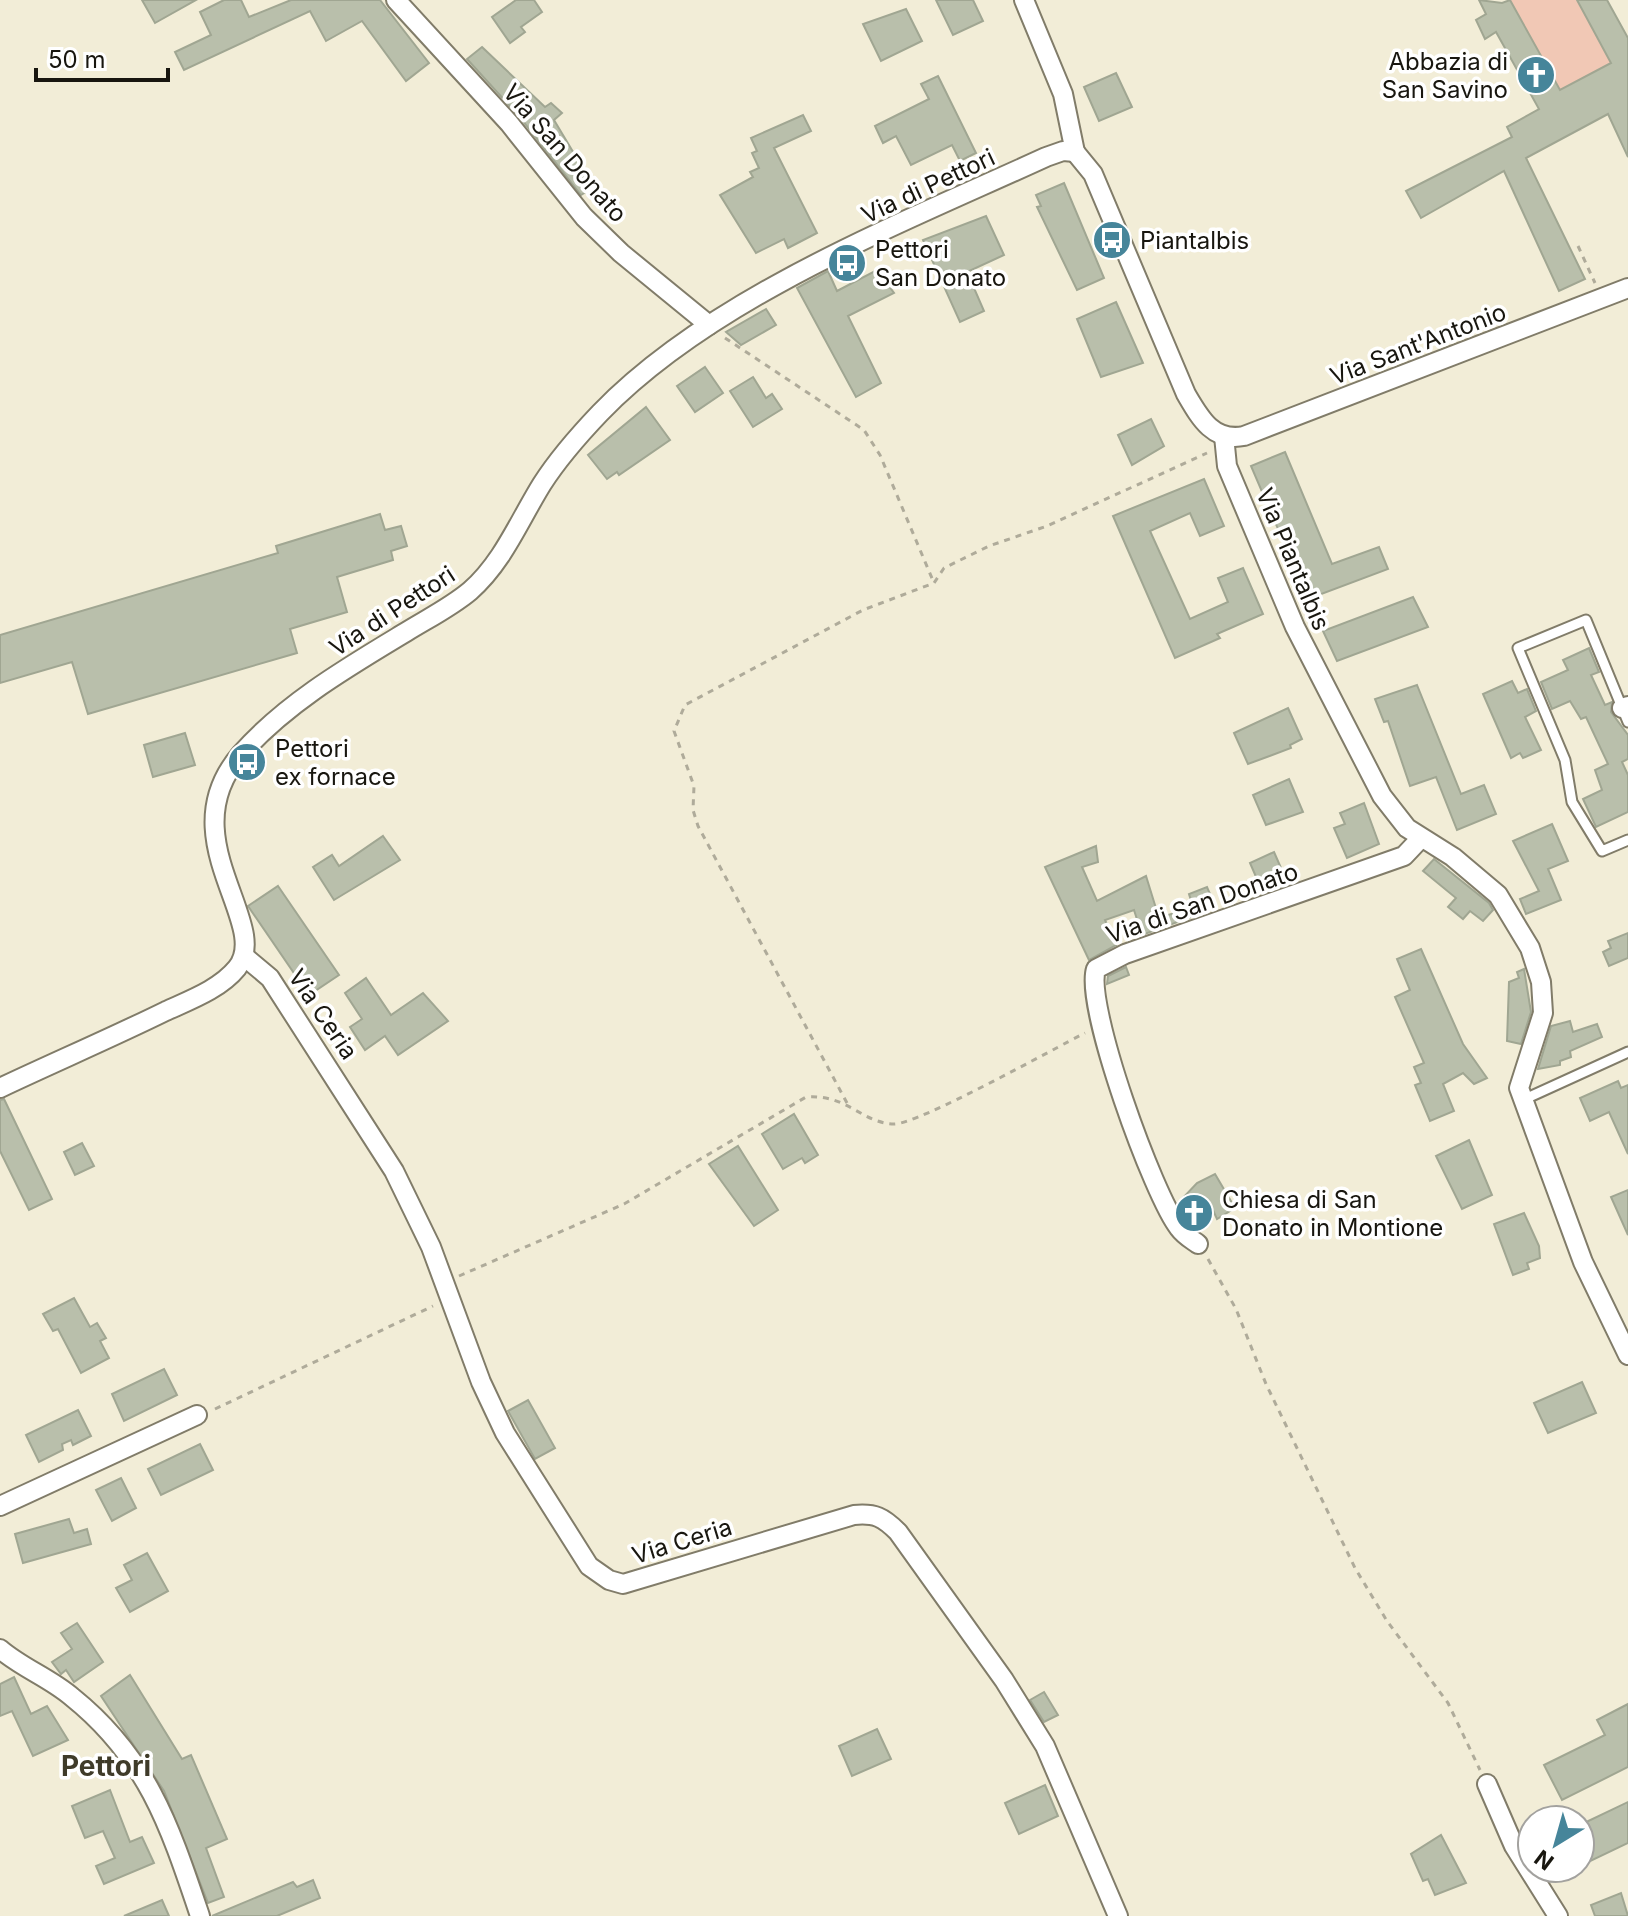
<svg xmlns="http://www.w3.org/2000/svg" width="1628" height="1916" font-family="Inter,sans-serif">
<rect width="100%" height="100%" fill="#f2edd7"/>
<polygon fill="#f1c8b5" points="1510,0 1577,0 1622,82 1566,100"/>
<g fill="#b9bfab" stroke="#a0a692" stroke-width="2">
<polygon points="142,0 196,0 155,23"/>
<polygon points="224,0 241,0 249,17 291,0 380,0 429,63 406,81 362,21 326,41 310,11 184,70 175,52 211,35 200,12"/>
<polygon points="516,0 534,0 542,12 521,27 525,32 510,43 492,17"/>
<polygon points="936,0 973,0 983,21 953,35"/>
<polygon points="1479,0 1502,3 1510,0 1560,90 1611,63 1577,0 1607,0 1628,38 1628,157 1608,114 1526,158 1585,279 1559,291 1504,171 1421,218 1406,191 1512,137 1507,127 1539,109 1496,32 1485,39 1476,20 1486,14"/>
<polygon points="906,9 922,41 881,61 863,24"/>
<polygon points="482,47 545,107 551,103 562,113 554,120 594,187 581,195 518,115 467,59"/>
<polygon points="1116,73 1132,107 1099,121 1084,87"/>
<polygon points="938,76 976,153 960,161 952,145 911,165 896,136 883,143 875,126 929,99 921,84"/>
<polygon points="803,115 811,131 774,148 817,233 788,248 784,239 756,253 720,195 753,177 750,172 759,168 752,153 757,151 751,138"/>
<polygon points="1064,183 1104,278 1077,290 1037,207 1041,206 1036,195"/>
<polygon points="986,216 1004,255 967,272 984,311 960,322 923,240"/>
<polygon points="877,270 894,293 848,316 881,383 856,397 797,288 828,271 837,291"/>
<polygon points="1116,302 1143,363 1101,377 1077,319"/>
<polygon points="766,309 776,325 741,345 726,332"/>
<polygon points="705,367 723,393 695,412 677,386"/>
<polygon points="753,377 766,398 772,394 782,409 753,427 730,391"/>
<polygon points="646,407 670,440 619,475 617,472 607,479 588,455"/>
<polygon points="1151,419 1164,446 1132,465 1118,435"/>
<polygon points="1285,452 1332,564 1379,547 1388,569 1308,599 1251,466"/>
<polygon points="1204,479 1224,526 1200,536 1190,513 1150,531 1190,619 1228,602 1218,578 1243,568 1263,614 1217,634 1220,638 1175,658 1113,516"/>
<polygon points="380,514 385,530 401,526 407,546 391,551 393,560 337,577 347,612 290,629 297,653 88,714 72,662 0,683 0,635 278,553 276,546"/>
<polygon points="1413,597 1428,627 1337,661 1323,631"/>
<polygon points="1589,648 1599,672 1591,675 1605,705 1612,702 1611,712 1628,735 1628,759 1622,762 1628,775 1628,812 1596,827 1583,799 1602,790 1595,770 1608,764 1586,717 1581,719 1570,701 1552,709 1541,682 1568,670 1563,660"/>
<polygon points="1512,681 1518,693 1527,689 1536,711 1525,717 1541,750 1523,758 1520,753 1511,758 1483,694"/>
<polygon points="1417,685 1461,794 1484,785 1496,814 1457,830 1436,777 1410,786 1388,721 1384,722 1375,699"/>
<polygon points="1288,708 1302,739 1290,745 1291,748 1248,764 1234,733"/>
<polygon points="185,733 195,765 153,777 144,745"/>
<polygon points="1289,779 1303,812 1266,825 1253,795"/>
<polygon points="1364,803 1379,844 1347,858 1334,828 1345,824 1340,813"/>
<polygon points="1552,824 1568,861 1548,869 1561,900 1526,914 1520,899 1539,891 1513,841"/>
<polygon points="383,836 400,860 334,900 313,867 332,855 339,866"/>
<polygon points="1096,846 1098,862 1082,867 1097,901 1146,876 1159,918 1193,907 1189,894 1207,887 1216,908 1142,935 1134,910 1105,920 1116,945 1089,960 1045,867"/>
<polygon points="1274,852 1288,884 1263,893 1250,863"/>
<polygon points="1434,859 1489,903 1493,910 1483,921 1470,911 1463,919 1448,907 1456,898 1423,871"/>
<polygon points="278,886 339,975 309,995 248,906"/>
<polygon points="1628,933 1628,958 1609,966 1603,952 1611,948 1608,941"/>
<polygon points="1421,949 1463,1044 1487,1078 1474,1084 1463,1073 1443,1084 1454,1111 1430,1121 1415,1085 1421,1083 1414,1067 1424,1063 1395,997 1410,990 1397,959"/>
<polygon points="1126,967 1129,975 1107,984 1108,976"/>
<polygon points="1524,969 1531,1012 1521,1044 1507,1041 1509,982 1519,978 1517,972"/>
<polygon points="366,978 391,1015 423,993 448,1021 398,1055 385,1036 365,1050 350,1027 362,1019 345,993"/>
<polygon points="1570,1021 1573,1032 1597,1024 1602,1037 1570,1051 1571,1057 1560,1061 1560,1065 1538,1069 1551,1026"/>
<polygon points="1618,1081 1621,1088 1628,1085 1628,1154 1609,1112 1590,1121 1580,1098"/>
<polygon points="4,1099 52,1199 29,1210 0,1151 0,1100"/>
<polygon points="794,1114 818,1155 805,1163 802,1158 783,1169 762,1134"/>
<polygon points="1469,1140 1492,1195 1462,1209 1436,1156"/>
<polygon points="82,1143 94,1166 75,1175 64,1152"/>
<polygon points="738,1146 778,1210 754,1226 709,1164"/>
<polygon points="1215,1174 1235,1208 1217,1219 1212,1208 1191,1224 1184,1213 1187,1209 1180,1201 1197,1183"/>
<polygon points="1628,1190 1628,1235 1611,1197"/>
<polygon points="1524,1213 1539,1246 1540,1258 1527,1263 1529,1269 1513,1275 1494,1224"/>
<polygon points="74,1298 90,1327 97,1323 106,1338 100,1341 109,1358 81,1373 58,1329 53,1331 43,1314"/>
<polygon points="164,1369 177,1395 124,1421 112,1394"/>
<polygon points="1582,1382 1596,1413 1548,1433 1534,1403"/>
<polygon points="528,1400 555,1448 535,1459 508,1411"/>
<polygon points="78,1410 91,1436 73,1445 71,1440 62,1444 63,1450 39,1462 26,1435"/>
<polygon points="200,1444 213,1470 161,1495 148,1469"/>
<polygon points="121,1478 136,1508 112,1521 96,1490"/>
<polygon points="69,1519 74,1533 87,1529 91,1544 23,1563 15,1534"/>
<polygon points="147,1553 168,1591 130,1612 116,1588 132,1580 124,1565"/>
<polygon points="77,1623 103,1662 74,1682 66,1670 61,1674 52,1662 72,1649 61,1633"/>
<polygon points="130,1675 182,1759 191,1755 227,1839 206,1848 224,1897 208,1903 164,1791 101,1696"/>
<polygon points="14,1677 31,1714 47,1706 68,1740 33,1756 12,1711 0,1716 0,1684"/>
<polygon points="1044,1692 1058,1715 1044,1722 1030,1700"/>
<polygon points="1628,1704 1628,1767 1562,1800 1544,1765 1605,1735 1597,1720"/>
<polygon points="877,1729 891,1759 852,1776 839,1746"/>
<polygon points="1045,1785 1058,1816 1019,1834 1005,1803"/>
<polygon points="110,1790 130,1842 142,1837 154,1863 104,1884 96,1866 115,1858 103,1831 85,1838 72,1806"/>
<polygon points="1628,1802 1628,1843 1580,1866 1580,1825"/>
<polygon points="1441,1835 1466,1883 1435,1895 1428,1879 1423,1881 1411,1854"/>
<polygon points="313,1880 320,1898 277,1916 212,1916 293,1882 297,1887"/>
<polygon points="1621,1893 1628,1916 1595,1916 1591,1905"/>
<polygon points="162,1900 169,1916 124,1916"/>
</g>
<g fill="none" stroke-linecap="round" stroke-linejoin="round">
<defs>
<g id="lane">
<polyline points="1628,722 1586,620 1518,648 1565,760 1572,802 1602,851 1628,840"/>
<polyline points="1525,1099 1628,1052"/>
</g>
<g id="street">
<polyline points="396,0 509,123 584,217 621,253 709,325"/>
<polyline points="1024,0 1063,94 1075,152"/>
<path d="M1075,152l18,22 93,220c14,24 27,48 58,42l384,-148"/>
<polyline points="1224,436 1227,466 1295,627 1382,796 1407,828 1453,857 1498,895 1530,948 1541,982 1543,1013 1519,1088 1583,1262 1628,1355"/>
<polyline points="1622,708 1628,706"/>
<path d="M245,957l25,21 124,193 37,76 50,135 24,51 84,133 20,14 14,4 231,-69c21,-2 29,2 44,17l106,148 41,66 73,170"/>
<path d="M0,1088c55,-26 111,-50 166,-77 24,-11 54,-22 71,-43 36,-44 -69,-130 4,-214 45,-51 107,-87 165,-122 21,-13 45,-25 64,-41 33,-29 49,-70 72,-107 16,-25 37,-49 58,-71 112,-116 300,-189 446,-256l17,-6 12,1"/>
<path d="M1198,1244c-7,-5 -14,-9 -19,-16 -25,-31 -95,-223 -83,-259l29,-15 279,-98 17,-18"/>
<polyline points="0,1506 197,1415"/>
<path d="M0,1649c22,19 50,29 72,48 76,61 98,130 128,219"/>
<polyline points="1487,1784 1514,1846 1558,1916"/>
</g>
</defs>
<use href="#lane" stroke="#817c69" stroke-width="13"/>
<use href="#street" stroke="#817c69" stroke-width="22"/>
<g stroke="#afab9a" stroke-width="3" stroke-dasharray="6 6" stroke-linecap="butt">
<polyline points="1578,246 1595,283"/>
<polyline points="725,338 864,430 880,455 934,583"/>
<polyline points="847,1103 698,826 693,810 694,786 674,731 685,705 863,610 934,583 944,568 989,546 1047,526 1207,453"/>
<polyline points="1208,1259 1236,1309 1266,1384 1355,1568 1387,1621 1448,1703 1480,1770"/>
<path d="M459,1276l165,-72 182,-107c42,-3 55,26 88,27 25,0 159,-75 191,-91"/>
<polyline points="215,1409 433,1306"/>
</g>
<use href="#lane" stroke="#fff" stroke-width="9"/>
<use href="#street" stroke="#fff" stroke-width="18"/>
</g>
<defs>
<symbol id="church-disc" viewBox="-11 -11 22 22"><circle r="9.5" fill="#46859a" stroke="#fff"/><path d="M-1.2-6h2.4v3.5h3.3v2.4h-3.3V6h-2.4V-.1h-3.3v-2.4h3.3Z" fill="#fff"/></symbol>
<symbol id="bus-disc" viewBox="-11 -11 22 22"><circle r="9.5" fill="#46859a" stroke="#fff"/><path d="M-5-6H5V4H4V6H2V4H-2V6H-4V4H-5ZM-3.5-4V0h7V-4ZM-3.5 1.2v1.5H-2V1.2ZM2 1.2v1.5H3.5V1.2Z" fill="#fff"/></symbol>
</defs>
<g fill-rule="evenodd">
<use href="#church-disc" x="1514" y="53" width="44" height="44"/>
<use href="#bus-disc" x="1090" y="218" width="44" height="44"/>
<use href="#bus-disc" x="825" y="241" width="44" height="44"/>
<use href="#bus-disc" x="225" y="740" width="44" height="44"/>
<use href="#church-disc" x="1172" y="1191" width="44" height="44"/>
</g>
<g text-anchor="middle" dominant-baseline="central" stroke-width="7" stroke-linejoin="round" paint-order="stroke">
<g font-size="24" fill="#18160f" stroke="#fff" text-anchor="start">
<text x="1508" y="61" text-anchor="end">Abbazia di<tspan x="1508" dy="28">San Savino</tspan></text>
<text x="1140" y="240">Piantalbis</text>
<text x="875" y="249">Pettori<tspan x="875" dy="28">San Donato</tspan></text>
<text x="275" y="748">Pettori<tspan x="275" dy="28">ex fornace</tspan></text>
<text x="1222" y="1199">Chiesa di San<tspan x="1222" dy="28">Donato in Montione</tspan></text>
</g>
<g font-size="24" fill="#18160f" stroke="#fff">
<text transform="translate(565 153) rotate(49)">Via San Donato</text>
<text transform="translate(928 186) rotate(-25)">Via di Pettori</text>
<text transform="translate(1418 344) rotate(-21)">Via Sant'Antonio</text>
<text transform="translate(1293 559) rotate(67)">Via Piantalbis</text>
<text transform="translate(392 611) rotate(-33)">Via di Pettori</text>
<text transform="translate(1202 903) rotate(-19)">Via di San Donato</text>
<text transform="translate(323 1014) rotate(56)">Via Ceria</text>
<text transform="translate(682 1541) rotate(-17)">Via Ceria</text>
</g>
<g font-size="28" font-weight="bold" fill="#3f3b29" stroke="#fff">
<text x="106" y="1766">Pettori</text>
</g>
</g>
<g transform="translate(1556 1844) rotate(217)"><circle r="38" fill="#ffffff" stroke="#a3a29f" stroke-width="2"/>
<path d="M0-6L14 30L0 20L-14 30Z" fill="#46859a"/>
<text y="-12" font-size="22" font-weight="bold" text-anchor="middle" fill="#18160f">N</text>
</g>
<path d="M36 68v12h132v-12" fill="none" stroke="#18160f" stroke-width="4"/>
<text x="48" y="68" font-size="24" fill="#18160f" stroke="#ffffff" stroke-width="6" paint-order="stroke">50 m</text>
</svg>
